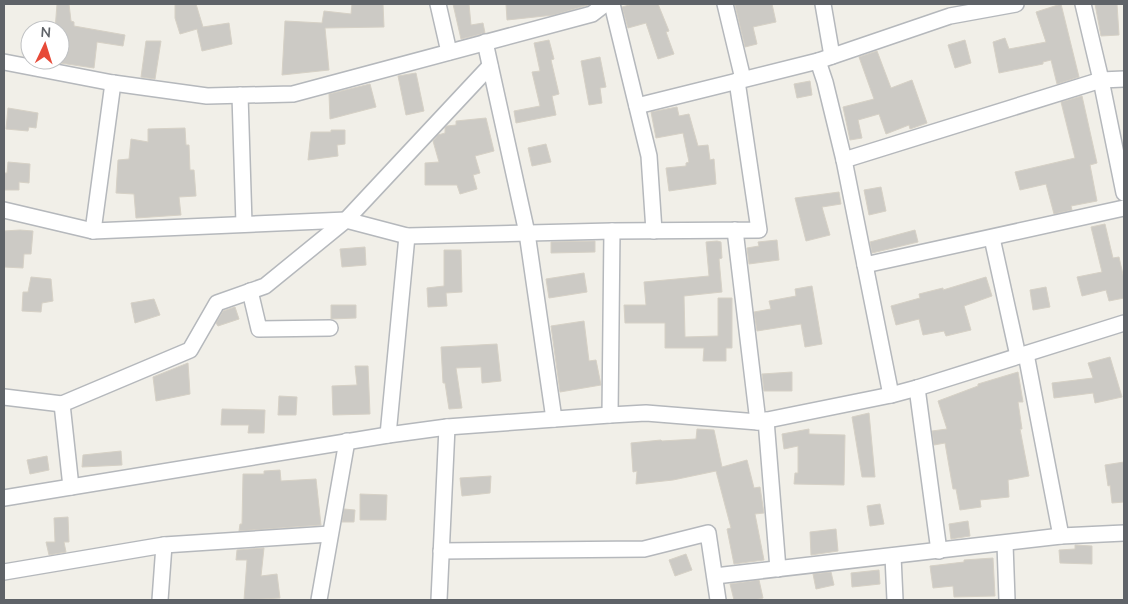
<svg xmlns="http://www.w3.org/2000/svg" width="1128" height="604" font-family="'Nunito Sans',sans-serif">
<rect width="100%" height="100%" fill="#f1efe8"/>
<g fill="#cccac5" stroke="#d6d1c6">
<polygon points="57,4 69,4 71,21 74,22 74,26 125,35 123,46 97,42 94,68 60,63 60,30 55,30"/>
<polygon points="175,4 196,4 203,27 229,23 232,44 202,51 197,29 180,34 175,18"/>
<polygon points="352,4 383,4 384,27 325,28 329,70 282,75 285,21 322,23 324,11 351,14"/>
<polygon points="453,4 469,4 471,25 483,23 485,33 461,39"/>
<polygon points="506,4 587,4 588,5 554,15 507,20"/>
<polygon points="633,4 658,4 669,31 666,32 674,54 658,59 646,23 628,28 622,7"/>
<polygon points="742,4 772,4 776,22 753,27 757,44 745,47 735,5"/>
<polygon points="1061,4 1079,77 1057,84 1051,60 1043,62 1043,64 999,73 993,42 1005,38 1009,49 1046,42 1036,12"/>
<polygon points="1095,4 1117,4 1119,35 1101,36"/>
<polygon points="549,40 554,59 551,60 559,94 552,96 556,115 516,123 514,111 540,106 532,72 540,71 534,43"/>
<polygon points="965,40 971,63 955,68 948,45"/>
<polygon points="146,41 161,41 155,79 141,77"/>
<polygon points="877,51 891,88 912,80 927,123 910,129 909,125 886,134 879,114 858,120 862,138 850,140 843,107 874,99 859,57"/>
<polygon points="600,57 606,87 600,88 602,103 589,105 581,61"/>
<polygon points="416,73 424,111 406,115 398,76"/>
<polygon points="810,81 812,95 797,98 794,84"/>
<polygon points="370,84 376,107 330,119 329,94"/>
<polygon points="1082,96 1097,163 1090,165 1097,201 1071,206 1072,210 1054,214 1046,184 1020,190 1015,172 1075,158 1061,102"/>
<polygon points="677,107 679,116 689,114 698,146 708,145 710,160 714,159 716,184 669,191 666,168 686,166 686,163 689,162 683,133 656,138 651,112"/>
<polygon points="8,108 38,113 36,128 29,127 28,131 6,129"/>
<polygon points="486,118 494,151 475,156 480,173 473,175 477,189 460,194 457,185 425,185 425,163 439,162 433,141 438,135 445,133 445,128 447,126 456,125 456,121"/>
<polygon points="185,128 186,145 189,145 190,170 194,170 196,196 179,197 181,215 136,218 134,194 116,193 118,160 129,159 131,139 148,142 148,129"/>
<polygon points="331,130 345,130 345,144 337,145 338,156 308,160 311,132 331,132"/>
<polygon points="546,144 551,162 532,166 528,148"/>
<polygon points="8,162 30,164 29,183 19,182 19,190 4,190 4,173 7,173"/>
<polygon points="881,187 886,211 869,215 864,190"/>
<polygon points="839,192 841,204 822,207 830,235 806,241 795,198"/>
<polygon points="1105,224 1113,258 1119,257 1124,279 1124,298 1109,301 1106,290 1082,296 1077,277 1102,272 1091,227"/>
<polygon points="20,230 33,231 31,254 24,254 23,268 4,267 4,231"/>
<polygon points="915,230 918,242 872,253 870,242"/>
<polygon points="777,240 779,260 749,264 747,248 759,246 758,242"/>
<polygon points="595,241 595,252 551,253 551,242"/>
<polygon points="717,241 721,242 722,258 719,259 722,292 684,296 685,337 718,336 718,298 732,298 732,348 726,348 726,361 703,361 704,348 665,348 665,323 625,323 624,305 646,305 644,282 709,276 706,242"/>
<polygon points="365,247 366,265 342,267 340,249"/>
<polygon points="444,250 461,250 462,292 446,293 447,306 428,307 427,288 444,286"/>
<polygon points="584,273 587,292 549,298 546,279"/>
<polygon points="31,277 51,279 53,301 42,303 41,312 22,311 23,292 28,292"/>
<polygon points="986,277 992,296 964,306 971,330 946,336 944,331 923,335 919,319 896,325 891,306 920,298 919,294 943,288 943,290"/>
<polygon points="812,286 822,344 805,347 801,324 757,331 754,312 771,309 769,301 796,296 795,289"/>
<polygon points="1046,287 1050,307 1033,310 1030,290"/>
<polygon points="154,299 160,315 135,323 131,303"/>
<polygon points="331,305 356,305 356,318 331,319"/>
<polygon points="235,307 239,319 218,326 216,323 223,311"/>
<polygon points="584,321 589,361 596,360 601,385 560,392 551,326"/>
<polygon points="497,344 501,381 482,383 481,367 456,368 462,408 449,409 445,383 443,383 441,347"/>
<polygon points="1110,357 1122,397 1095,403 1093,393 1054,398 1052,383 1093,378 1088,363"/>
<polygon points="188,363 190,394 156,401 153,377"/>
<polygon points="355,366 368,366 370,414 333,415 332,386 357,385"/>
<polygon points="792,372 792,391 764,391 762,374"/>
<polygon points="1018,372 1023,402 1018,402 1022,429 1020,429 1029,476 1008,480 1009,497 980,500 981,507 960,510 956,489 953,489 945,443 934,445 932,431 947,429 938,401 978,386 978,384"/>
<polygon points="279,396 297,397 296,415 278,415"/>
<polygon points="222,409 265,410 264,433 248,433 249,425 221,425"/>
<polygon points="869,413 875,477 862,477 852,417"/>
<polygon points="697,429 714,430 722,467 747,460 754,488 760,487 764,513 755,514 764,560 734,564 727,529 731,528 716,471 673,480 636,484 637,471 633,472 631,443 661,440 662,441 696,439"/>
<polygon points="809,429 809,434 845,435 844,485 794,484 795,473 798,473 798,446 784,449 782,434"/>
<polygon points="121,451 122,465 82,467 83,455"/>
<polygon points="47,456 49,470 30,474 27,460"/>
<polygon points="1124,462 1124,502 1112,503 1110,485 1108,486 1105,465"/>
<polygon points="280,470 281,481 316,479 321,525 239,531 240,524 242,524 243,474 264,474 264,471"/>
<polygon points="491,476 490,493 462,496 460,478"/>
<polygon points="360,494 387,495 386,520 360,520"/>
<polygon points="880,504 884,524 870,526 867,506"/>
<polygon points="344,509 355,510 354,522 342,522"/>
<polygon points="68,517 69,542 64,542 66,552 49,555 46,542 55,542 54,518"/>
<polygon points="968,521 970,536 951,539 949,524"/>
<polygon points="836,529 838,551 811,555 810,532"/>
<polygon points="1075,545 1092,546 1092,564 1060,563 1059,550 1075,549"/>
<polygon points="264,548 261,576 277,574 280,598 244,600 247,560 236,560 237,550"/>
<polygon points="686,554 692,570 675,576 669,560"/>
<polygon points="993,558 995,596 954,597 953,586 933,588 930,566 964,562 964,560"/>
<polygon points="879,570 880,584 852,587 851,573"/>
<polygon points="831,572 834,585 816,589 813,574"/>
<polygon points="759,580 763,598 754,600 734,600 730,584"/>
</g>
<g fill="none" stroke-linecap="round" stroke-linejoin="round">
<defs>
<g id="street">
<polyline points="438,4 449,52"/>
<polyline points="612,4 649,156 654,231"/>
<polyline points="725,4 743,79"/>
<polyline points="823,4 832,56"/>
<polyline points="1083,4 1101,80 1124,193"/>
<polyline points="485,42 527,233 554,419"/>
<polyline points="4,62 113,83 207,96 293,94 592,14 605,4"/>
<polyline points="240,95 244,224"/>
<polyline points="637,106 818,61"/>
<polyline points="844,160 1101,80 1124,79"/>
<polyline points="4,210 93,231 346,220 407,236 612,231 759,230 737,81"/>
<polyline points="735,230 758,422"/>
<polyline points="93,231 113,83"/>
<polyline points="992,238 1018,356"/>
<polyline points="865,265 1124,208"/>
<polyline points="250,291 259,329 330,328"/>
<polyline points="1026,354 1061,536 1124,533"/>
<polyline points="917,388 939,551"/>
<polyline points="891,395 844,160 825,82 818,61 950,16 1016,4"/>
<polyline points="4,397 62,404 190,350 217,303 265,286 346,220 490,66"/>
<polyline points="62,404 71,487"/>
<polyline points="610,415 612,231"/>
<polyline points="766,420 778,569"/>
<polyline points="388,435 407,236"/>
<polyline points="4,498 388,435 447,427 610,415 646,413 758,422 891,395 917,388 1124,323"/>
<polyline points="1005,544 1007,600"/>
<polyline points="441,551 644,549 708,533 718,600"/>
<polyline points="893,556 895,600"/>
<polyline points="4,572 164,545 330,534"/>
<polyline points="715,576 1061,536"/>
<polyline points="160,600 164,545"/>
<polyline points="319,600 347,441"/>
<polyline points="439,600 447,427"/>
</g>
</defs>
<use href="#street" stroke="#b5b8bc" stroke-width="18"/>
<use href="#street" stroke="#fff" stroke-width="15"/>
</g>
<rect width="1128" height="604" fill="none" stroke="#5f6368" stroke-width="10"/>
<g transform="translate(45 45) rotate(4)"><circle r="24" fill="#ffffff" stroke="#bfc1c3"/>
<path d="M0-4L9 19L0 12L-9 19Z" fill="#e74a38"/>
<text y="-8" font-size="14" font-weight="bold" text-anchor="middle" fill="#5f6368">N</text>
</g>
</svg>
